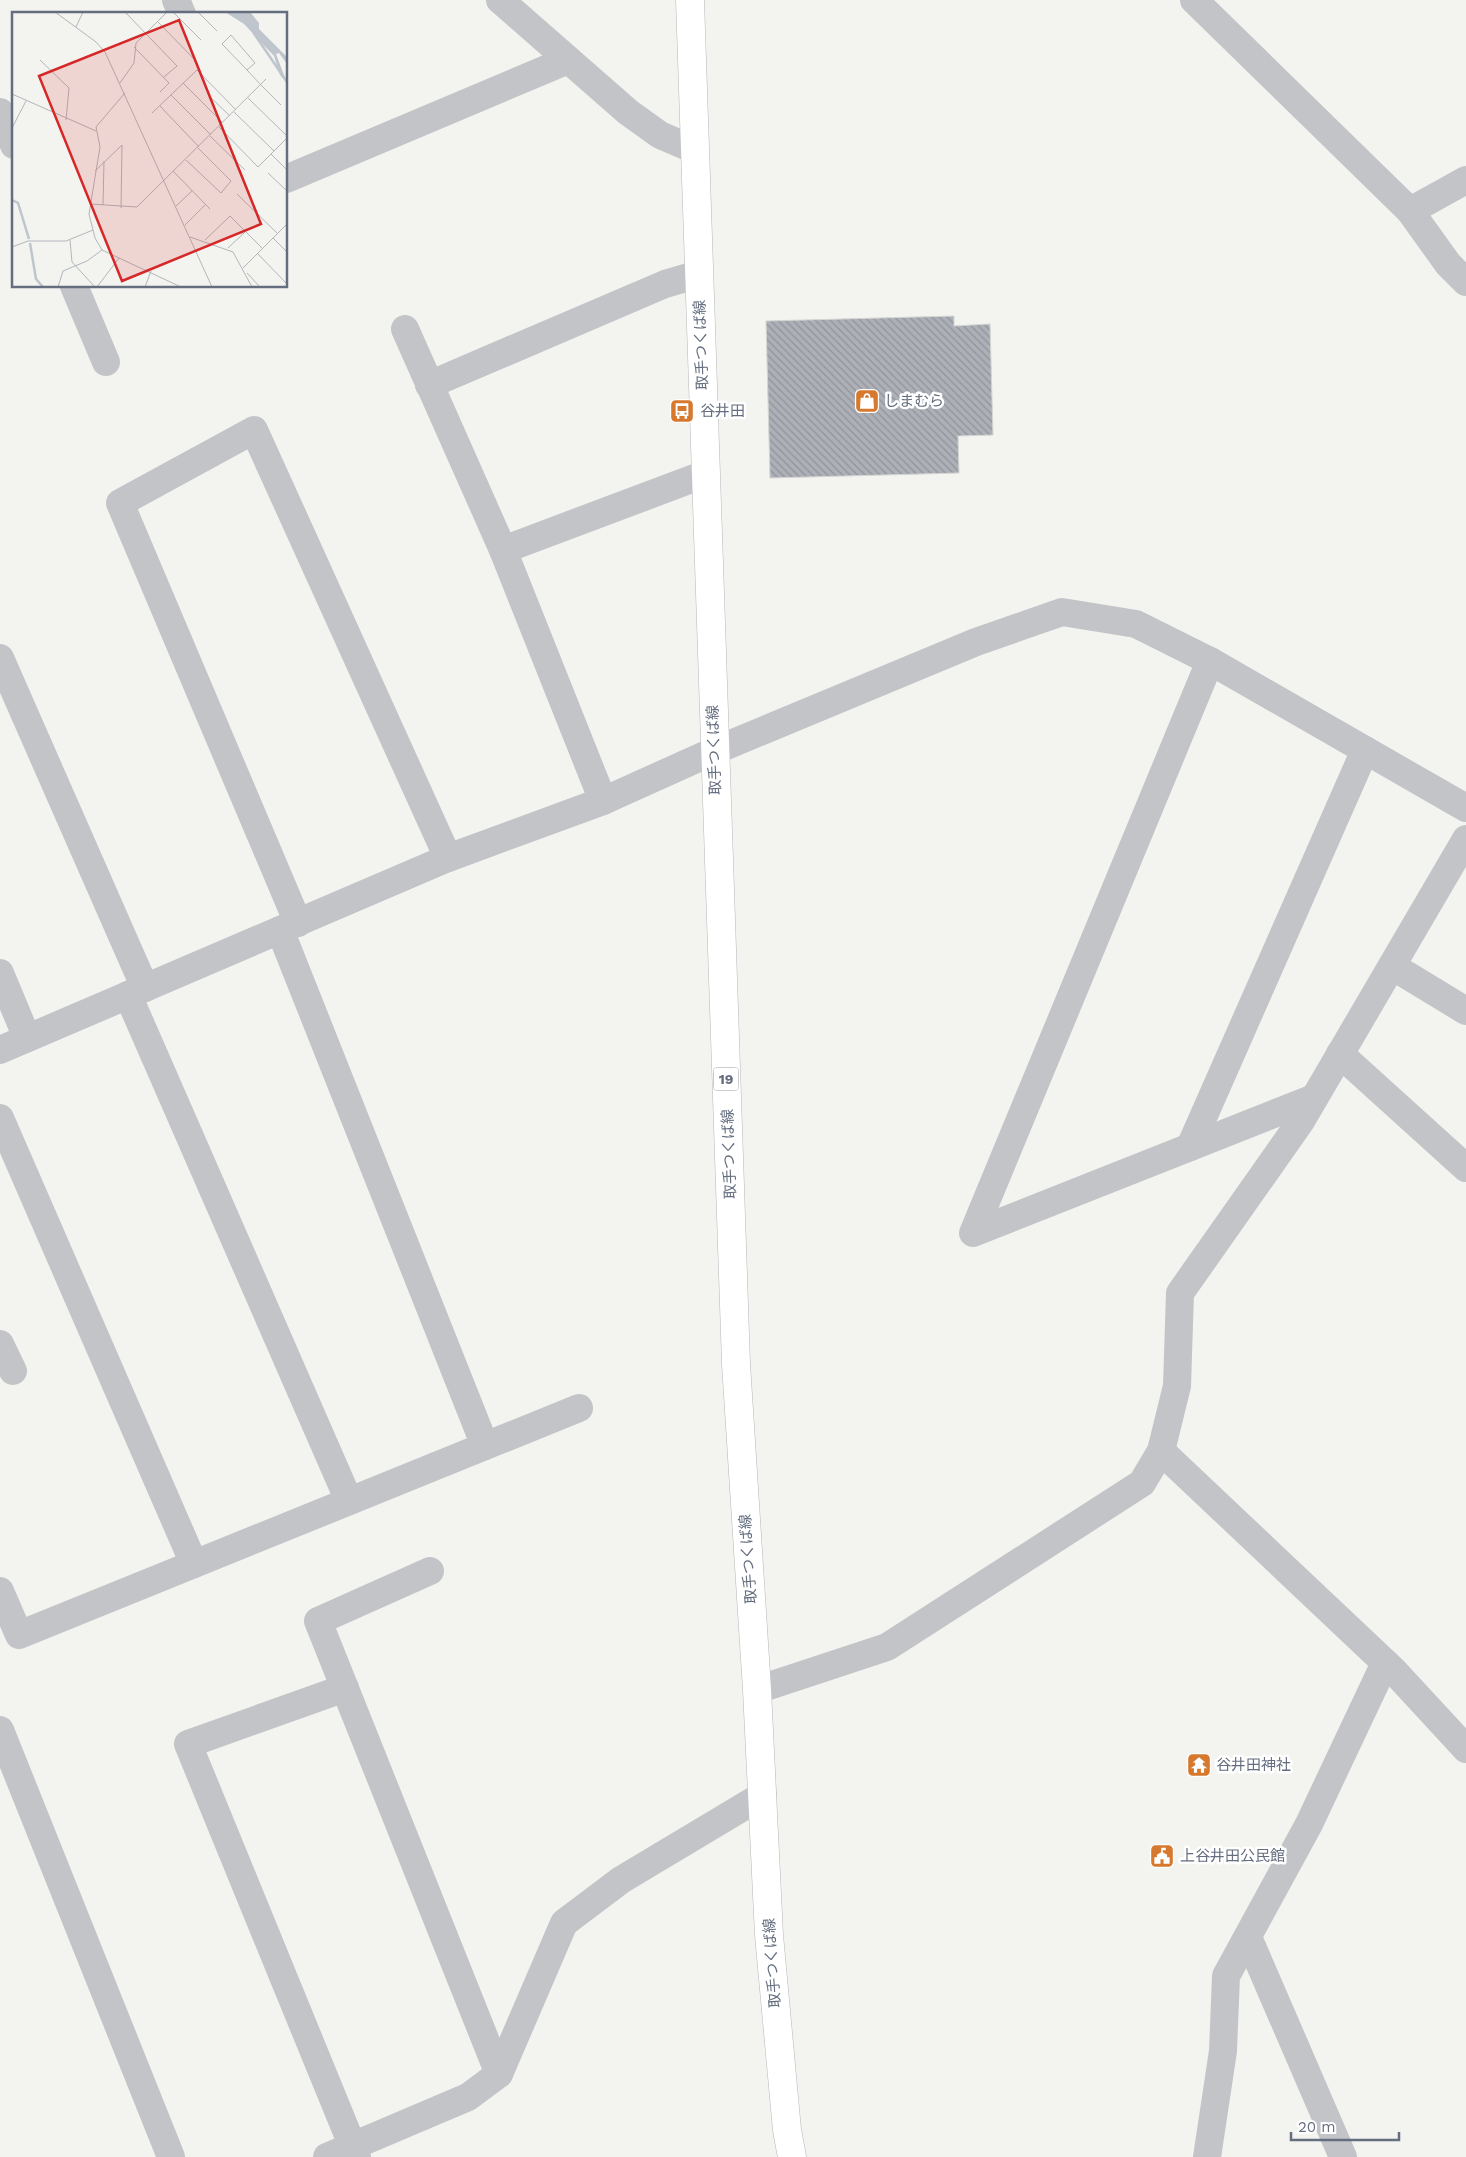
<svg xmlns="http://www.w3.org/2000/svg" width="1466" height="2157" font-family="'Work Sans','Noto Sans JP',sans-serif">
<defs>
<pattern id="building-back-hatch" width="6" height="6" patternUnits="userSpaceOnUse" patternTransform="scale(1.25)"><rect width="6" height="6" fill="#adb1b7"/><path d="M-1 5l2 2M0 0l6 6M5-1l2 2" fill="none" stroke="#90949a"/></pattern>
</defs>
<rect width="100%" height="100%" fill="#f3f4f0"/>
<polygon fill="url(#building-back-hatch)" stroke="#d5d5d3" points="954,316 954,326 990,324 993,435 958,436 959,473 770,478 766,321"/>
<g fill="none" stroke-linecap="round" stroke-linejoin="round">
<defs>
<polyline id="major" points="690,0 736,1364 757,1690 769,1935 787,2130 792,2157"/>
</defs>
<use href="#major" stroke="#b5b7bb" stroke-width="29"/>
<g stroke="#c2c4c8" stroke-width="28">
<polyline points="176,0 182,14"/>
<polyline points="500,0 628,112 660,135 695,150"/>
<polyline points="1194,0 1410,211 1448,264 1466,282"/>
<polyline points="0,112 14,145"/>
<polyline points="286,179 568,60"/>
<polyline points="1410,211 1466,180"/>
<polyline points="74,286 106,362"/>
<polyline points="405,329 503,550 603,801"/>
<polyline points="429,385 665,284 699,274"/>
<polyline points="503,550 705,474"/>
<polyline points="0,658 145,988"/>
<polyline points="1210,661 973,1233 1314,1098"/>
<polyline points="298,923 120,503 254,430 448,858"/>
<polyline points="280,930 485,1446"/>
<polyline points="1392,966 1466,1011"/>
<polyline points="0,973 27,1038"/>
<polyline points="128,995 349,1501"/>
<polyline points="0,1050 448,858 603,801 714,751 976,642 1062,612 1136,624 1210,661 1466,808"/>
<polyline points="1340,1054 1466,1168"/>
<polyline points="0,1118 194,1564"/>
<polyline points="1190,1147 1365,750"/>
<polyline points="0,1344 13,1371"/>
<polyline points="1161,1451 1394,1671 1466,1749"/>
<polyline points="430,1571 318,1621 499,2074"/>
<polyline points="0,1591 19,1635 579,1408"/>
<polyline points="345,1688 188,1744 357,2157"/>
<polyline points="757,1690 887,1647 1142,1483 1161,1451 1177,1386 1180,1293 1301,1121 1466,839"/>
<polyline points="0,1730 171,2157"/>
<polyline points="1248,1937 1343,2157"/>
<polyline points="327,2157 468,2097 499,2074 564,1923 621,1880 763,1795"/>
<polyline points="1207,2157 1223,2051 1226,1976 1309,1824 1385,1663"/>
</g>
<use href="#major" stroke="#fff" stroke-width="28"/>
</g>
<defs>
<symbol id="shop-square" viewBox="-11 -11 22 22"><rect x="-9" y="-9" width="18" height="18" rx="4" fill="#d6792e" stroke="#fff"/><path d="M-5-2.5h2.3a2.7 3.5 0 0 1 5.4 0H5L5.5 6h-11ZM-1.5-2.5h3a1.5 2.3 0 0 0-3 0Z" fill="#fff"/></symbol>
<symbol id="bus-square" viewBox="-11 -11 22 22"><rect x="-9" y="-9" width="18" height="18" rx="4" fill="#d6792e" stroke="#fff"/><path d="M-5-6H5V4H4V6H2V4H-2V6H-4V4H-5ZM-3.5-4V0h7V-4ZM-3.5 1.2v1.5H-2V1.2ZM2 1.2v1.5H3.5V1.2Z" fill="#fff"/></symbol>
<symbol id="temple-square" viewBox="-11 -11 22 22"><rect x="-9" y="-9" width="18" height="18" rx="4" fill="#d6792e" stroke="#fff"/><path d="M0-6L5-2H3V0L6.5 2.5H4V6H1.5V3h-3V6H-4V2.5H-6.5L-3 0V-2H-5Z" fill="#fff"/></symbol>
<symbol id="civic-square" viewBox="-11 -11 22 22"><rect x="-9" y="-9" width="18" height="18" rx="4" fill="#d6792e" stroke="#fff"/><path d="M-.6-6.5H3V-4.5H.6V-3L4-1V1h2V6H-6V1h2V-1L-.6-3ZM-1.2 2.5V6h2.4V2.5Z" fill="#fff"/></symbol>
</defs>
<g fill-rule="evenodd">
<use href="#shop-square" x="853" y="387" width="28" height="28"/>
<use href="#bus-square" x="668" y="397" width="28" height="28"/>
<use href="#temple-square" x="1185" y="1751" width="28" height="28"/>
<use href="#civic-square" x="1148" y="1842" width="28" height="28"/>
</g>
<g text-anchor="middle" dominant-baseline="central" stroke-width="5" stroke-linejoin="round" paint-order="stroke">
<rect fill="#fff" stroke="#939aa5" stroke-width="1" x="713.5" y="1067.5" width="25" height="23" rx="4"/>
<g font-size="14" font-weight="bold" fill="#656e7f">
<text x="726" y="1079">19</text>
</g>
<g font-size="15" fill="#656e7f" stroke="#fff">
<text transform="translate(701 345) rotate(-92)">取手つくば線</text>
<text transform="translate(714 750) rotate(-92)">取手つくば線</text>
<text transform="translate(729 1154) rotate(-92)">取手つくば線</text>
<text transform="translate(748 1559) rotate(-94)">取手つくば線</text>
<text transform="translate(772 1963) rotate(-94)">取手つくば線</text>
</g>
<g font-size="15" fill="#656e7f" stroke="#fff" text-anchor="start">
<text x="884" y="401">しまむら</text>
<text x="700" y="411">谷井田</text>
<text x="1216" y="1765">谷井田神社</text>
<text x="1180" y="1856">上谷井田公民館</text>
</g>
</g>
<g transform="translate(12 12)">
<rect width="275" height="275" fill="#f3f4f0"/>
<path d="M213,0h25l9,11v6l28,28v7l-8,-11 -3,1 11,29 -7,-8 -6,-19 -30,-32z" fill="#bfc5cc"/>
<path fill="none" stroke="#bfc5cc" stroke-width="2.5" d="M241,20l34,50M0,188l6,3 11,36M18,231l6,36 7,8"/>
<path fill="none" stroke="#b2b6bc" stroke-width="1" d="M43,0l41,30 9,10 107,235M113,0l52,54 -13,11M161,0l28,28M186,0l19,19M146,10l39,40M64,15l7,-15M122,35l35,36 -9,9M28,48l29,28 -3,32M235,58l8,-7 -24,-28 -9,9 25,26 14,15 20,20M108,71l14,-20 2,-20 31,-31M171,71l40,40M113,81l-29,34 4,20 -11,67 6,24 7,12 79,37M0,82l84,37M159,83l40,40M196,83l22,21M236,86l39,38M148,94l39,41M222,100l40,39M140,101l45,-43 39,40M207,115l39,40 29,-29M0,116l14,-27M198,124l35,34M259,142l16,16M174,148l35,33 10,-12 -33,-33M83,159l27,-26 -1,63M161,159l37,38M256,161l19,18M225,182l41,40M78,192l47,3 129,-128M91,193l1,-44M164,194l16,-15M173,213l21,-21M178,225l43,15 19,35M261,226l14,14M58,228l2,22 23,25M193,228l25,-24 33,33M0,235l16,-6h38l27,-11M216,236l17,-16M246,242l29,30M231,256l44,-44M235,261l13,14M46,275l5,-16 24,-10 15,-11M85,275l22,-29M133,275l6,-16"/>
<path fill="#d62828" fill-opacity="0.15" stroke="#d62828" stroke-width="2.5" d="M167,8l82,204 -139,57 -83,-205z"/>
<rect width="275" height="275" fill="none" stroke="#656e7f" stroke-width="2.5"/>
</g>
<path d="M1291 2132v8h108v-8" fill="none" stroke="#656e7f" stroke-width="2.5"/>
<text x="1298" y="2132" font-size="15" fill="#656e7f" stroke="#ffffff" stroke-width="4" paint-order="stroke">20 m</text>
</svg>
